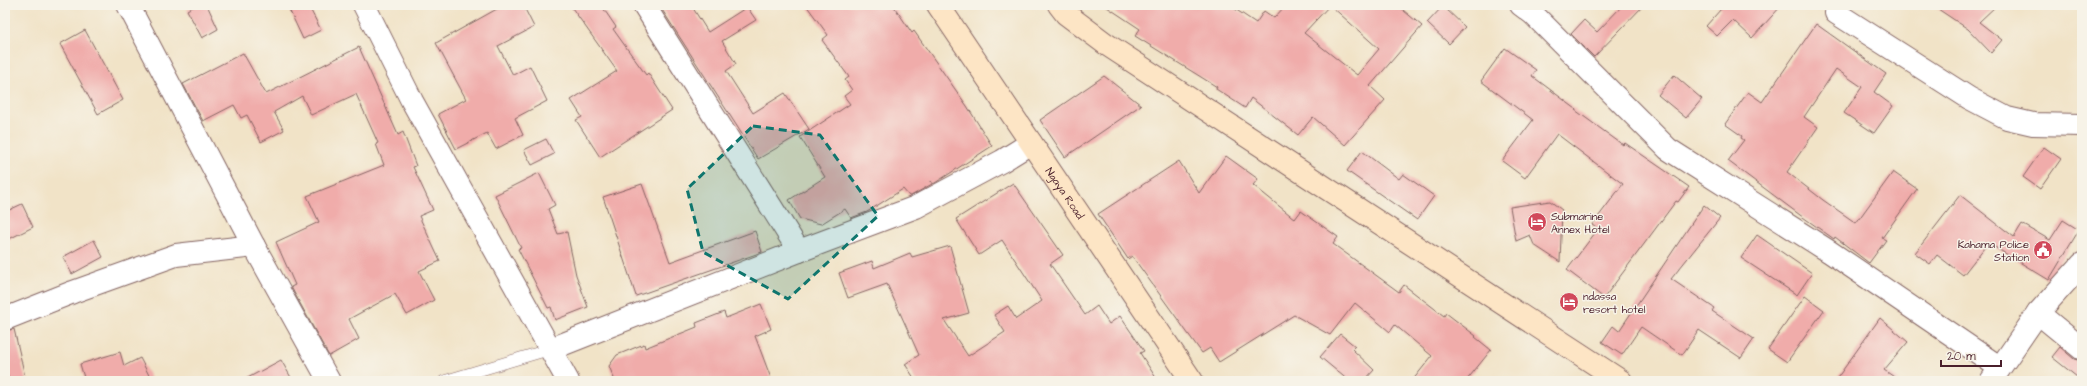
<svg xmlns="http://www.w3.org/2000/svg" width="2087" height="386" font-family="'Architects Daughter',sans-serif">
<rect width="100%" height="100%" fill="#f7f3e8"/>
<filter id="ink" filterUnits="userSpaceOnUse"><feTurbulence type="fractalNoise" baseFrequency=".025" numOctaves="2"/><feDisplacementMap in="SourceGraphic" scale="8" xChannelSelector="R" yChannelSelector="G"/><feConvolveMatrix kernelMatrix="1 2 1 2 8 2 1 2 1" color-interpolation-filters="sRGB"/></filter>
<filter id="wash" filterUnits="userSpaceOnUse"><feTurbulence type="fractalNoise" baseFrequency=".012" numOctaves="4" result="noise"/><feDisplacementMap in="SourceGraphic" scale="16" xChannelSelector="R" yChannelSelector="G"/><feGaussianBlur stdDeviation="0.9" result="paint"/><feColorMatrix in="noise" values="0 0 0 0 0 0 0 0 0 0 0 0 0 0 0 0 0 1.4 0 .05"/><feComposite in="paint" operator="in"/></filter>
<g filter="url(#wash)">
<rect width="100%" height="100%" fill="#f1e3c7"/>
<g id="blocks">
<g fill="#f0acaa">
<polygon points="196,5 207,5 218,29 202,38 187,10"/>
<polygon points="287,5 308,5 321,30 303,39"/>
<polygon points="504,5 523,5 534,27 498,46 513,75 530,66 547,101 515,118 523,135 496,149 487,133 456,149 438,114 466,99 436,43"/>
<polygon points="570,5 601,5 616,27 613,29 646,75 648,73 672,110 600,157 576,120 582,117 571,100 617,71"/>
<polygon points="659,5 691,5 708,32 747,7 756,20 722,41 736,64 726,71 753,113 785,93 809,129 758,159"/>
<polygon points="806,5 893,5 912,33 914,31 967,106 992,146 935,183 933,184 931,181 932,184 911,196 909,196 903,189 867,212 851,218 845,209 821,224 800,219 789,200 825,177 800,137 850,104 844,96 852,90 845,80 849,77 822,40 828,35"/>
<polygon points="1104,5 1229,5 1256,23 1264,11 1274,18 1286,5 1330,5 1304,33 1357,75 1379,49 1330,5 1397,5 1422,26 1370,86 1385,100 1345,145 1313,117 1298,135 1251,98 1245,108 1216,89 1217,87 1135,36 1140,29"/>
<polygon points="1623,5 1644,5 1594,57 1571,34 1584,20 1597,32"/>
<polygon points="1717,5 1782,5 1752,38 1733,20 1717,36 1706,26 1721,9"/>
<polygon points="1932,5 1997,5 1979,22 2002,40 1991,53 1968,29"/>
<polygon points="1443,6 1465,27 1449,44 1427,23"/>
<polygon points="1816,24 1886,74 1874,92 1893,106 1874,133 1844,113 1862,87 1836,69 1804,117 1818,127 1787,172 1823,200 1856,223 1893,172 1917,189 1882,238 1886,240 1869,263 1835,237 1834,239 1800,215 1728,161 1744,140 1741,138 1742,136 1725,124 1748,92 1762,102"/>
<polygon points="85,30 123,100 98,114 60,44"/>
<polygon points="359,47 398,135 403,132 416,166 413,167 433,210 419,216 440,261 419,271 434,300 407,315 395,294 349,319 359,339 329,356 291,287 295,285 276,242 319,222 307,196 384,165 376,144 378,143 356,94 311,115 302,96 274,112 284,130 261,142 247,115 241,118 234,105 203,121 183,84 243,53 266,94"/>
<polygon points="1505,48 1536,70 1532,76 1576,109 1575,110 1623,145 1625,143 1689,187 1678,202 1676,201 1604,298 1567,270 1598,229 1592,225 1623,184 1557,134 1525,178 1502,161 1533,120 1481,81"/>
<polygon points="1674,75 1702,99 1686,118 1658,95"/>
<polygon points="1104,76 1141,105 1065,157 1040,120"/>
<polygon points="546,139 554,154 532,165 524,150"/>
<polygon points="2044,147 2061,159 2040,189 2023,177"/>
<polygon points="1362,151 1399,179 1403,174 1434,196 1417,220 1347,171"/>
<polygon points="1226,156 1258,179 1253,185 1295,219 1301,211 1338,237 1333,244 1399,292 1404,285 1444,316 1446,313 1476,336 1475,337 1491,350 1466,381 1412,381 1432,356 1395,325 1390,332 1355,303 1330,335 1294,315 1219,362 1210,348 1202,353 1132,256 1128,259 1098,214 1179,161 1199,193"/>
<polygon points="539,173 555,205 548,209 558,234 567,232 576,275 588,307 555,320 551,307 548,308 518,249 521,248 495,195"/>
<polygon points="1013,183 1063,255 1050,264 1085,315 1097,306 1109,324 1120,316 1144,351 1140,353 1158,381 916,381 905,364 919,355 887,284 848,298 839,273 872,261 874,268 910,253 912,257 950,246 969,313 944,320 968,356 1005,332 994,315 1008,306 1016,319 1042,301 1002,240 979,255 956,219"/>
<polygon points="642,184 670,262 755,231 762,252 636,296 603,197"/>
<polygon points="1960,195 2014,237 2022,224 2050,240 2063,220 2079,230 2049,280 1988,243 1963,275 1937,255 1930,264 1915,253"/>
<polygon points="1550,201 1562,210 1560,262 1534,245 1530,235 1516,241 1510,207"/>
<polygon points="22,204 33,227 5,241 5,212"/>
<polygon points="1704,205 1720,218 1671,279 1714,308 1712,311 1754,339 1741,358 1699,330 1682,355 1641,327 1622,355 1602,342 1613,326 1619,331"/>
<polygon points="1757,235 1812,273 1797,295 1741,258"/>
<polygon points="94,240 103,257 72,274 63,257"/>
<polygon points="1805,296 1824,310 1787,362 1768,349"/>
<polygon points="761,304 771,329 755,336 772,381 615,381 609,366 617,355 644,344 645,348 697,327 696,323 724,312 726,318"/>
<polygon points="1880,318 1908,342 1884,370 1900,381 1835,381"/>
<polygon points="14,329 26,381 9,381 5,363 5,331"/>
<polygon points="1340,334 1355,346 1352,349 1374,370 1364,381 1349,381 1320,357"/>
<polygon points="2060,347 2074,359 2082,361 2082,381 2052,357"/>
<polygon points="120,352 124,366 140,358 152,381 85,381 80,364"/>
<polygon points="281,360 293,381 242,381"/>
</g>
</g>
</g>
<g filter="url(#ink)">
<use href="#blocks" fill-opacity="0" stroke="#846462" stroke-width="1"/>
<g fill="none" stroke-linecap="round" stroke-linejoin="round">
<defs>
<polyline id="lane" points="444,381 551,349"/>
<g id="street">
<polyline points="128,5 254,246 329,381"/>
<polyline points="364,5 412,101 568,381"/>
<polyline points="644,5 799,251"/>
<polyline points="1521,5 1533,14 1668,149 1830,252 1999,367"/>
<polyline points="1836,13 1969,98 2007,118 2033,124 2082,125"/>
<polyline points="2038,313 2082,349"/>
<polyline points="5,319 73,292 176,255 254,246"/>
<polyline points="551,349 799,251 916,207 1002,161 1031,143"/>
<polyline points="1991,381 2038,313 2082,264"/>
</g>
<g id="secondary">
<path id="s1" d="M938,5l254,376"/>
<polyline points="1059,5 1066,14 1106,44 1621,381"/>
</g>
</defs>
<use href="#lane" stroke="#846462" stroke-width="12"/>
<use href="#street" stroke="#846462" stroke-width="24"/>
<use href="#secondary" stroke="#846462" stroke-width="24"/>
<use href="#lane" stroke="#fff" stroke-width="11"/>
<use href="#street" stroke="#fff" stroke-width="22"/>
<use href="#secondary" stroke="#fde5c5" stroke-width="22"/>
</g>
</g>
<path fill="#0f766e" fill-opacity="0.2" stroke="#0f766e" stroke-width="3" stroke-dasharray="8 5" stroke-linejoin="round" d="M753,126l67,9 58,81 -90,83 -85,-47 -16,-63z"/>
<defs>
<symbol id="hotel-disc" viewBox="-11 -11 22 22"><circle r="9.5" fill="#d1495b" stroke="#f7f3e8"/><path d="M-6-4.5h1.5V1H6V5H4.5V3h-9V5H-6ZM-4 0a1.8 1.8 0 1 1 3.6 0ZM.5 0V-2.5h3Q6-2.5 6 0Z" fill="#fff"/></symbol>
<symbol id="civic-disc" viewBox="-11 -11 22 22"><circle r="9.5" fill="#d1495b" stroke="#f7f3e8"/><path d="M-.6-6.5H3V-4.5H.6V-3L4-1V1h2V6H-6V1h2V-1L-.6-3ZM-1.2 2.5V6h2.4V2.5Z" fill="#fff"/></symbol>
</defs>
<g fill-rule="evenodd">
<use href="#hotel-disc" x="1526" y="211" width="22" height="22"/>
<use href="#civic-disc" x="2032" y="239" width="22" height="22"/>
<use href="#hotel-disc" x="1558" y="291" width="22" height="22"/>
</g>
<g text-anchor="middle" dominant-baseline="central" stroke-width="3" stroke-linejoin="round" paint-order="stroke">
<g font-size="11" fill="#4a1f2b" stroke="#f7f3e8">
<text stroke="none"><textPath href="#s1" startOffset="227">Ngaya Road</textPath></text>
</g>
<g font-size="11" fill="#4a1f2b" stroke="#f7f3e8" text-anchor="start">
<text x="1551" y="216">Submarine<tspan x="1551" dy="13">Annex Hotel</tspan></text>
<text x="2029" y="244" text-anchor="end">Kahama Police<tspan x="2029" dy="13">Station</tspan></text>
<text x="1583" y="296">ndassa<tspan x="1583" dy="13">resort hotel</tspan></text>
</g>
</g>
<rect width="2087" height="386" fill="none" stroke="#f7f3e8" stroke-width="20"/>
<path d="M1941 360v6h60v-6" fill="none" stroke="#4a1f2b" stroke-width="2"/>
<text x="1947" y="360" font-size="12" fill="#4a1f2b" stroke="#f7f3e8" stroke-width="3" paint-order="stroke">20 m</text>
</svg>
